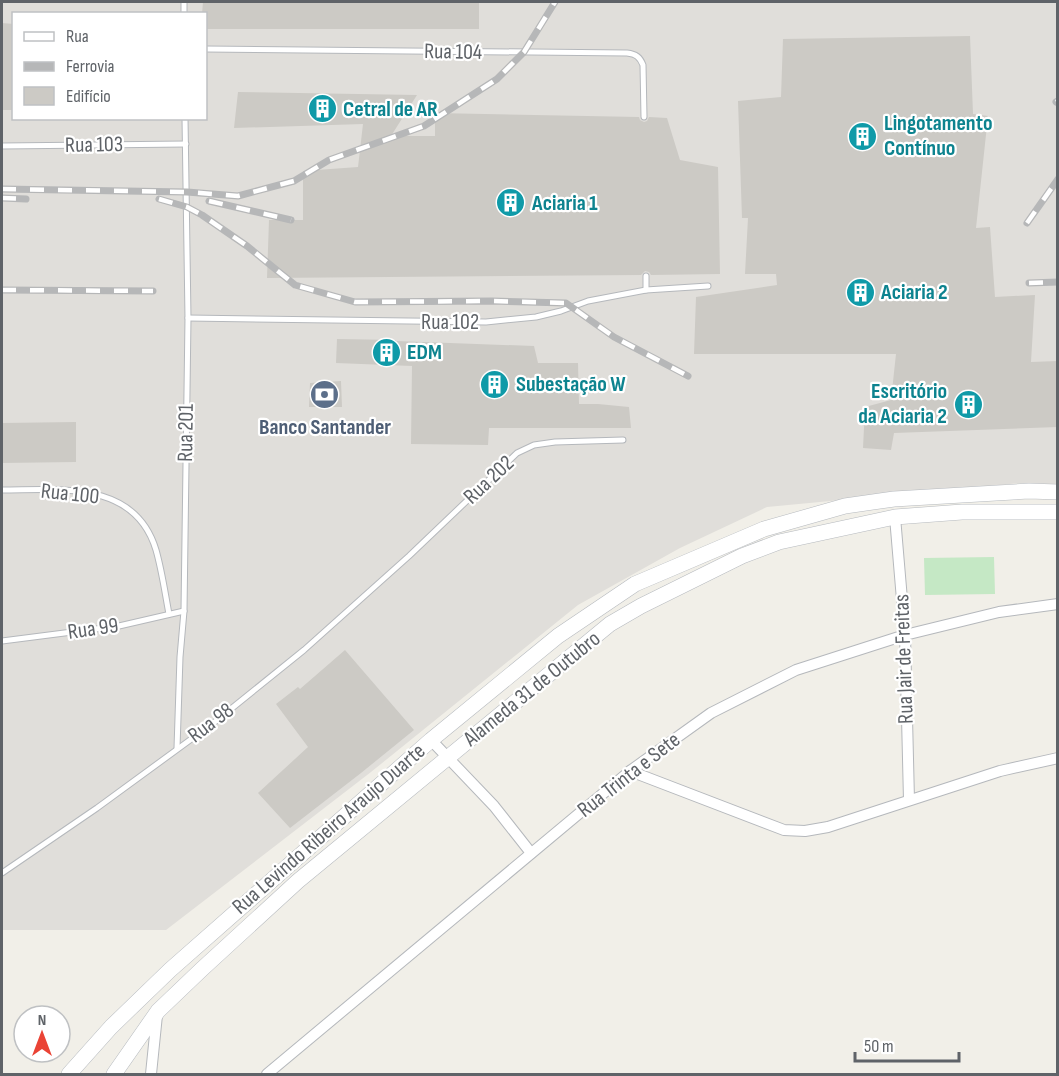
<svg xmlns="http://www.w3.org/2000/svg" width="1059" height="1076" font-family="'Sofia Sans Condensed',sans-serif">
<rect width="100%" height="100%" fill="#f1efe8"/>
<path fill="#e0deda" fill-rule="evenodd" d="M2,2h1055v482l-37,-1 -253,24 -87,41 -102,57 -207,167 -205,158h-164zM14,14h192v104h-192z"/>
<polygon fill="#c5e8c5" points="994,557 995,594 925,595 924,558"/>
<g fill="#cccac5">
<polygon points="203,2 479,2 479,29 206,29 206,14 202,14"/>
<polygon points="2,23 14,24 14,110 2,110"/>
<polygon points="970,36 973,114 988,116 976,228 990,227 995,297 1035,295 1031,362 1058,361 1058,427 894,433 891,450 863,448 865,407 891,400 896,354 694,354 696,297 777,285 776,274 745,274 748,218 742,218 738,101 781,97 783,39"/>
<polygon points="238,92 417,95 391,136 435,136 435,113 639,117 640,120 644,122 647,121 649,117 667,118 680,160 718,167 720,274 651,275 649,272 645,271 641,275 267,278 269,220 303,220 303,171 358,167 363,124 234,128"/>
<polygon points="337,339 396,340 396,341 534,346 538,363 578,363 579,404 598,404 629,407 631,428 489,428 488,445 411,444 412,366 336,363"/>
<polygon points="341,381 342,407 309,407 310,383"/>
<polygon points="76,422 76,462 2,463 2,423"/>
<polygon points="345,650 414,730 361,773 290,828 258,793 308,747 276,704 298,687 300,689"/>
</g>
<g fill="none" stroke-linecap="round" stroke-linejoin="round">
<defs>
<g id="service">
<polyline points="184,14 184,2"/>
<path d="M206,49l421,4c9,1 13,4 16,12l1,52"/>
<polyline points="2,146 186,144"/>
<polyline points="646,276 646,290"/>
<polyline points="188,318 486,322 536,317 561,311 588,301 646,290 708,286"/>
<path d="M2,490c58,0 133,-10 154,60 6,21 9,43 13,64"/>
<polyline points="2,641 119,626 184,611"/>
<polyline points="177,748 180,657 184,611 188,318 185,118"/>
<polyline points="2,873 97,808 216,721 304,650 409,556 517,453 534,445 555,442 623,440"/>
</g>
<g id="minor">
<polyline points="895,517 905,635 909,800"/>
<polyline points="431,740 494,806 531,853"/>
<polyline points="630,771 784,830 805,831 828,827 1000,771 1058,758"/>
<polyline points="151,1074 157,1015"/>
<polyline points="267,1074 630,771 711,713 796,670 905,635 999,612 1058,604"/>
</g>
<g id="secondary">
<polyline points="69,1074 111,1027 170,970 431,740 558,636 635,584 764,529 845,506 894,499 1029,491 1058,492"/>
<polyline points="114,1074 158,1011 202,969 298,881 610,624 641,606 742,556 779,542 895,517 962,512 1058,512"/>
</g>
</defs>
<use href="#service" stroke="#b5b8bc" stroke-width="7"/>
<use href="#minor" stroke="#b5b8bc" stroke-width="12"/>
<use href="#secondary" stroke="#b6babf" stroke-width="16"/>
<use href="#service" stroke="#fff" stroke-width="5"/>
<use href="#minor" stroke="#fff" stroke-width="10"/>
<use href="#secondary" stroke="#fff" stroke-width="15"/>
<defs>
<g id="rail">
<polyline points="1056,102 1058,101"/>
<polyline points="2,189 187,192 238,196 294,181 329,160 424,126 497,79 524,52 555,2"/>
<polyline points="2,198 26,199"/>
<polyline points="159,199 187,207 202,215 247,246 295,285 355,302 492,301 566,303 614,337 688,376"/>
<polyline points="209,201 291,220"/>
<polyline points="1027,223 1058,179"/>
<polyline points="1029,283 1058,282"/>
<polyline points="2,290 153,291"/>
</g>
</defs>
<use href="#rail" stroke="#b6b7b8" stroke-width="7"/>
<use href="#rail" stroke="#fff" stroke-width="4.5" stroke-dasharray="14" stroke-linecap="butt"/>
</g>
<defs>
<symbol id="building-disc" viewBox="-11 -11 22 22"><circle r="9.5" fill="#0f9aa8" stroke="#fff"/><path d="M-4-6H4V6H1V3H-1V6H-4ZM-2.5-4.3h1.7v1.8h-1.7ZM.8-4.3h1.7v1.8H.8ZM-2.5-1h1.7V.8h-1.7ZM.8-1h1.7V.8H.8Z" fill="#fff"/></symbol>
<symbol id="bank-disc" viewBox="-11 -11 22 22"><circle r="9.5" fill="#5c6f8a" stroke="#fff"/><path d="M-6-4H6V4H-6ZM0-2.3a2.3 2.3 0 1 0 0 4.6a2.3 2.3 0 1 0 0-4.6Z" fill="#fff"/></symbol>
</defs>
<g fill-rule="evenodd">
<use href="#building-disc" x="306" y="92" width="33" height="33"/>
<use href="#building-disc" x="846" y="120" width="33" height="33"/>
<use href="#building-disc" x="494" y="186" width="33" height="33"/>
<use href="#building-disc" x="844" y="276" width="33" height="33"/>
<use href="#building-disc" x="370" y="336" width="33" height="33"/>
<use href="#building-disc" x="478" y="368" width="33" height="33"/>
<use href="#bank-disc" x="308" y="378" width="33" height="33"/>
<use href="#building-disc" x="952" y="388" width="33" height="33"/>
</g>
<g text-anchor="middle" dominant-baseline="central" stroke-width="4.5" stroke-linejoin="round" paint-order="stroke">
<g font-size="22" fill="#5f6368" stroke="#fff">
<text transform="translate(453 52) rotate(1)">Rua 104</text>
<text transform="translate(94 145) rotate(-1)">Rua 103</text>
<text x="450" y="322">Rua 102</text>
<text transform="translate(186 433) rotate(-89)">Rua 201</text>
<text transform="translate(489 480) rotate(-43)">Rua 202</text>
<text transform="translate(70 494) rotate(6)">Rua 100</text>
<text transform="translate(93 629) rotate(-8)">Rua 99</text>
<text transform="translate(904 659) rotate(-92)">Rua Jair de Freitas</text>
<text transform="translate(532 689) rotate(-39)">Alameda 31 de Outubro</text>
<text transform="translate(211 723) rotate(-37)">Rua 98</text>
<text transform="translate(629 775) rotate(-38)">Rua Trinta e Sete</text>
<text transform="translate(329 829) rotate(-41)">Rua Levindo Ribeiro Araujo Duarte</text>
</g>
<g font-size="22" font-weight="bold" fill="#0d838f" stroke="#fff" text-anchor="start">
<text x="343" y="109">Cetral de AR</text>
<text x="884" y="123">Lingotamento<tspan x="884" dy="25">Contínuo</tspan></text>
<text x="532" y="203">Aciaria 1</text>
<text x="881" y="292">Aciaria 2</text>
<text x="407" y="352">EDM</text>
<text x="516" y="384">Subestação W</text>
<text x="947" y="391" text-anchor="end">Escritório<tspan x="947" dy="25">da Aciaria 2</tspan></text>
</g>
<g font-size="22" font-weight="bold" fill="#4e5e75" stroke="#fff">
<text x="325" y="427">Banco Santander</text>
</g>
</g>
<rect width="1059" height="1076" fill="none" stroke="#5f6368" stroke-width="6"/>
<rect x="12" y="12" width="195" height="108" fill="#ffffff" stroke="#bfc1c3" stroke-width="1.5"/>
<rect x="24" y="32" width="30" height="9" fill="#ffffff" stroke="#bfc1c3" stroke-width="1.5"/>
<text x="66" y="42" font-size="18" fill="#5f6368">Rua</text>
<rect x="24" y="62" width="30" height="9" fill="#b6b7b8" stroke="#bfc1c3" stroke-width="1.5"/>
<text x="66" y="72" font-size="18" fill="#5f6368">Ferrovia</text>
<rect x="24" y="87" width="30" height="18" fill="#cccac5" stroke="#bfc1c3" stroke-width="1.5"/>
<text x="66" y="102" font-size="18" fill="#5f6368">Edifício</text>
<g transform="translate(42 1034)"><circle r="28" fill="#ffffff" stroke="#bfc1c3" stroke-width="1.5"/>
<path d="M0-4.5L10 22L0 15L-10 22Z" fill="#ea4335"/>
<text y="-9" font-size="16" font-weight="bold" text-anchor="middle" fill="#5f6368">N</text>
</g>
<path d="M855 1052v9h104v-9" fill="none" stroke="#5f6368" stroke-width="3"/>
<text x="864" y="1052" font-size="18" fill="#5f6368" stroke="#ffffff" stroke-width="4.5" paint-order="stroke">50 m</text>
</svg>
